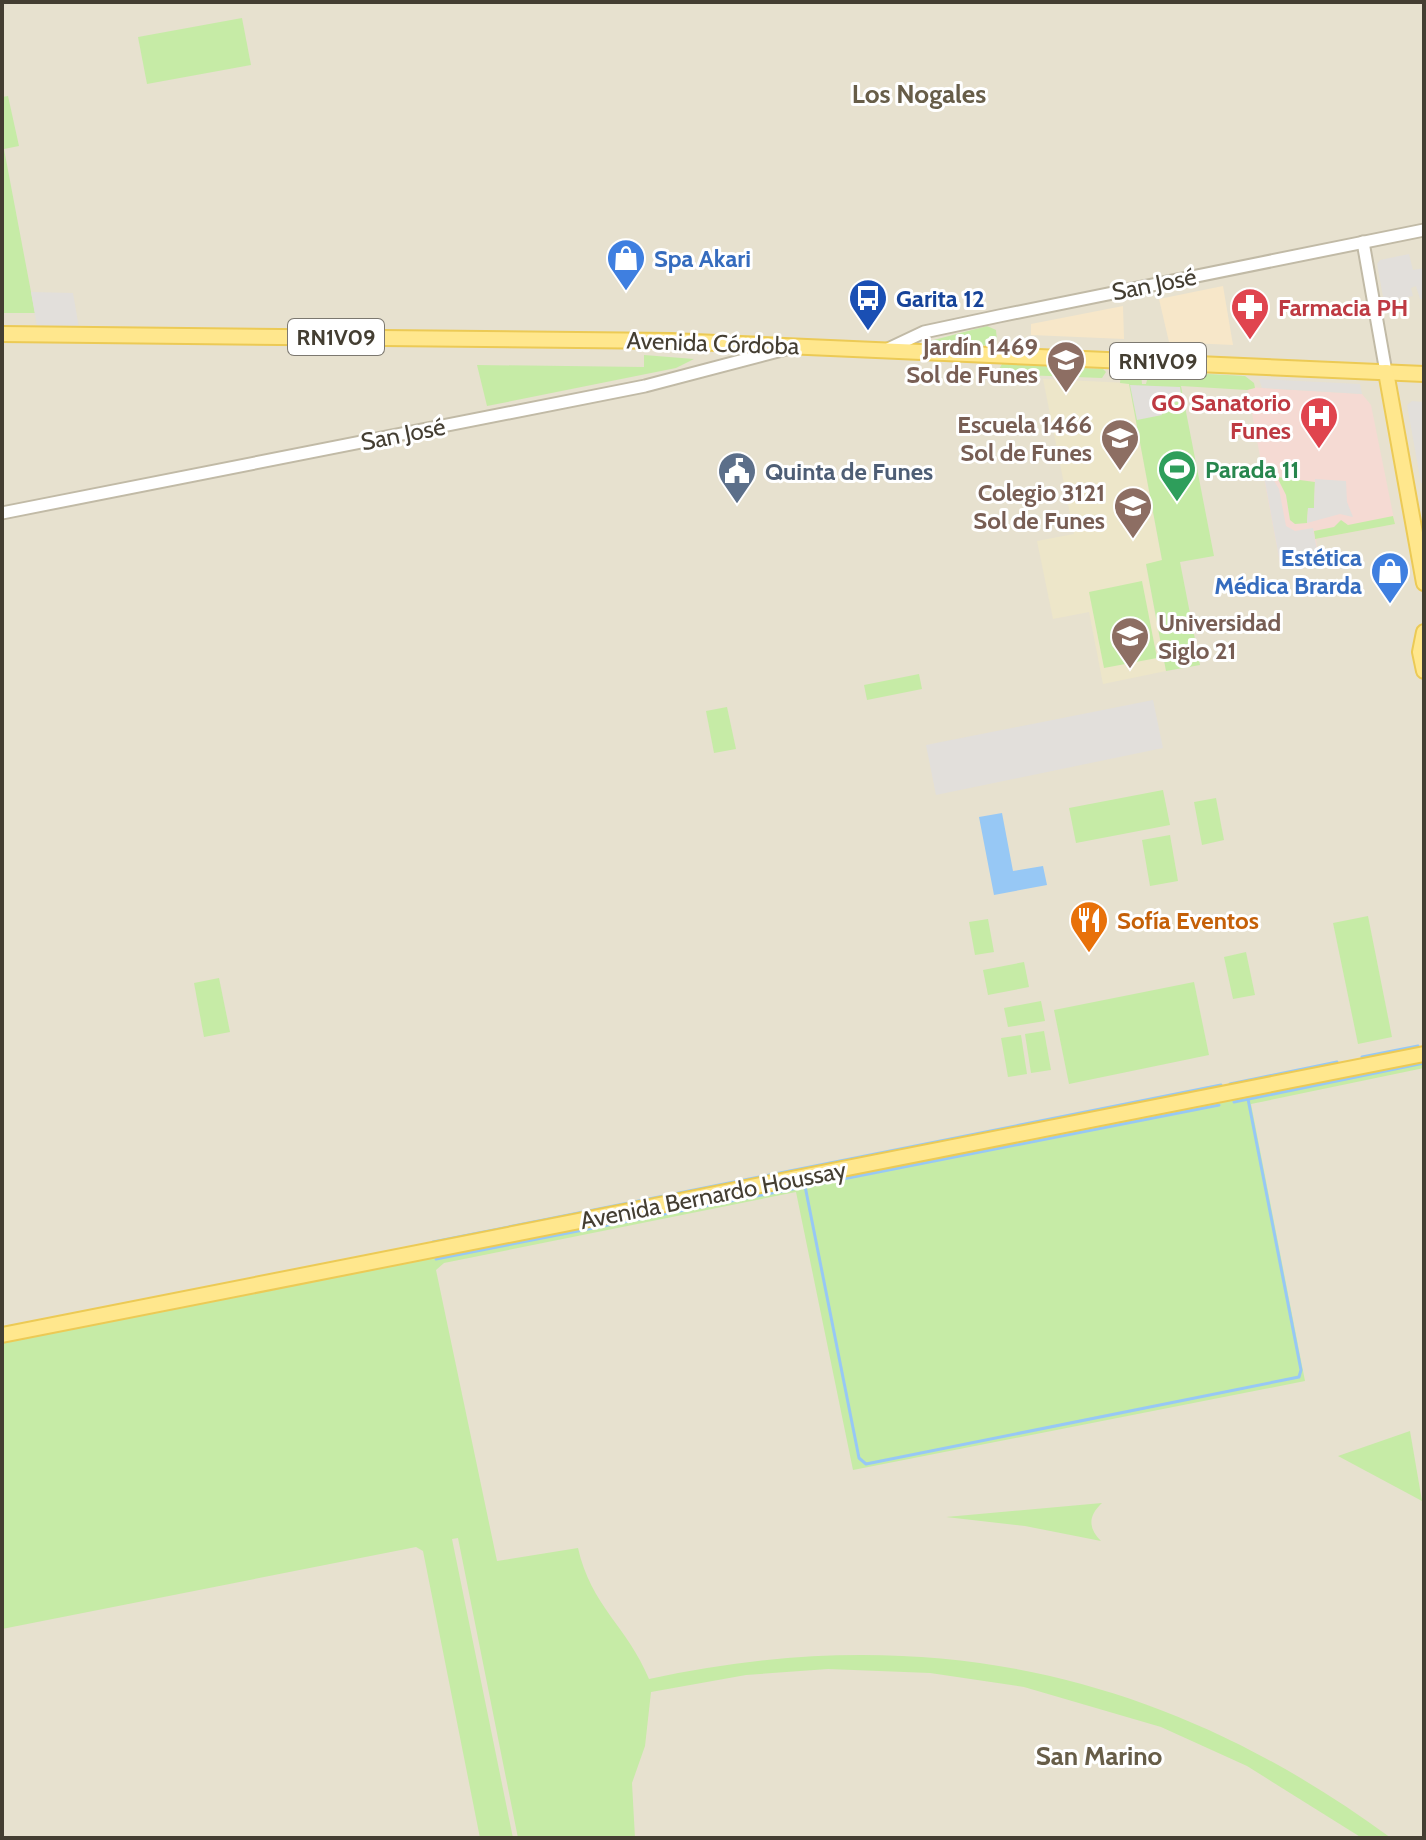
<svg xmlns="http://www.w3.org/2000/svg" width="1426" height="1840" font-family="Cabin,sans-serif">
<rect width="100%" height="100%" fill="#f2eee1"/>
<rect fill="#e7e1cf" x="2" y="2" width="1422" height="1836"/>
<g fill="#f7e7c9">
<polygon points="1223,286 1233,345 1169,342 1159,299"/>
<polygon points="1123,306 1124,339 1031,335 1031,324"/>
</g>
<polygon fill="#ede6c9" points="1043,379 1129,383 1162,561 1146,565 1166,671 1103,684 1089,612 1053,619 1037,541 1074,534"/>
<polygon fill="#f5dad3" points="1247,387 1362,394 1371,405 1395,524 1316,539 1318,556 1280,563"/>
<g fill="#c6eba6">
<polygon points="242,18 251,65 147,84 138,37"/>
<polygon points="8,96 19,146 4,149 35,313 2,313 2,97"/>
<polygon points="987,326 996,330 997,341 992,346 930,341"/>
<polygon points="644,355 694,359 676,368 487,406 477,365 644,367"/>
<polygon points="1002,364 1103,369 1106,372 1102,378 996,374"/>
<polygon points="1121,370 1141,373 1142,384 1146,384 1149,372 1153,371 1245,376 1254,383 1255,388 1247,390 1181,386 1214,556 1180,562 1200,665 1166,671 1146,564 1162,560 1129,384 1120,383"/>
<polygon points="1277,477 1315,482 1314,509 1308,508 1307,523 1295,524 1290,520 1286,495"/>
<polygon points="1393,516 1395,524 1315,539 1314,531 1334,527 1341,520 1348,525"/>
<polygon points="1142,581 1157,658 1104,668 1089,592"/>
<polygon points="919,674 922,689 867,700 864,685"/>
<polygon points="727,707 736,749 714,753 706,711"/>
<polygon points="1163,790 1170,825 1076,843 1069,808"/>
<polygon points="1216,798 1224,840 1202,845 1194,802"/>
<polygon points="1170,835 1178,881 1150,886 1142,840"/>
<polygon points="1368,916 1392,1037 1358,1044 1333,923"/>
<polygon points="988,919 994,952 975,955 969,922"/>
<polygon points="1246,952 1255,995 1233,999 1224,957"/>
<polygon points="1024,962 1029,987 988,995 983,970"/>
<polygon points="219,978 230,1032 204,1037 194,983"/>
<polygon points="1194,982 1209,1055 1069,1084 1054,1010"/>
<polygon points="1041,1001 1045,1021 1008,1027 1004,1008"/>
<polygon points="1044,1031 1051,1070 1031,1073 1025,1034"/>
<polygon points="1021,1035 1027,1074 1008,1077 1001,1038"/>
<path d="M1424,1054v14l-173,36 54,277 -452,89 -57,-278 -352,71 -8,7 61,291 81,-13c13,58 49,78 71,131 275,-60 515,-8 742,159h-29l-115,-72 -86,-39 -137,-40 -94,-14 -102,-4 -82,6 -95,17 -6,54 -13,37 3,55h-117l-60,-300 -6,1 61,299h-33l-57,-287 -7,-4 -414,82v-294z"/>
<polygon points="1410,1431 1422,1501 1338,1456"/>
<path d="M1102,1503c-14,13 -14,25 -1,38l-76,-15 -79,-9z"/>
</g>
<g fill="#e2dfdb">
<polygon points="1409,254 1413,270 1424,268 1424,299 1420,299 1416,286 1411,288 1413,296 1384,302 1377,264 1380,260"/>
<polygon points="31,292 73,293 79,328 37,326"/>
<polygon points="1259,379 1360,384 1362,394 1262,388"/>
<polygon points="1130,385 1180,387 1182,401 1160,405 1162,415 1137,420"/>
<polygon points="1412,401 1424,402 1424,483 1421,483 1407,405"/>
<polygon points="1264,476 1273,479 1279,489 1286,526 1295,531 1313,528 1318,556 1280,563"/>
<polygon points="1315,479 1346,481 1347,502 1353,517 1340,514 1307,523 1308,508 1314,508"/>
<polygon points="1153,700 1163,748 936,795 926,745"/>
</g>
<polygon fill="#97c8f5" points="1002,813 1013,871 1043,866 1047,885 994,895 979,817"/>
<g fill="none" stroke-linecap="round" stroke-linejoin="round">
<g stroke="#97c8f5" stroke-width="3">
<polyline points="1362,1057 1418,1046"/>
<polyline points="1230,1084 1337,1062"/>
<polyline points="1234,1102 1424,1063"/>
<polyline points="805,1186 859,1458 866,1464 1299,1377 1301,1370 1248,1099"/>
<polyline points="433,1242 1221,1085"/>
<polyline points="436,1259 1219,1105"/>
</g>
<defs>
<g id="minor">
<polyline points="1363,242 1386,372"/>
<polyline points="888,349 924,332 999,316 1424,230"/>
<polyline points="2,513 645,386 786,349"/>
</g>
<g id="major">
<polyline points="2,334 671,341 1424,374"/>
<polyline points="1386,372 1424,583"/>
<polyline points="1424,632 1420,652 1424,671"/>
<polyline points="2,1335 1424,1054"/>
</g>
</defs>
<use href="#minor" stroke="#c1baa6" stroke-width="15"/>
<use href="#major" stroke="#ecca55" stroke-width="18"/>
<use href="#minor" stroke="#fff" stroke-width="11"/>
<use href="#major" stroke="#ffe78d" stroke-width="14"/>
</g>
<defs>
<symbol id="shop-pin" viewBox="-11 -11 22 30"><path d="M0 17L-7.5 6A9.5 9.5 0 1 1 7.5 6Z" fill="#3f7fe0" stroke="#fff"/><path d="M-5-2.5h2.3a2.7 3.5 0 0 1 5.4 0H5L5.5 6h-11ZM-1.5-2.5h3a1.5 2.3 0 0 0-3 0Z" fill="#fff"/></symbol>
<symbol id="bus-pin" viewBox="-11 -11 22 30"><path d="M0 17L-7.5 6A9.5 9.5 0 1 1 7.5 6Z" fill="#1a4fb4" stroke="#fff"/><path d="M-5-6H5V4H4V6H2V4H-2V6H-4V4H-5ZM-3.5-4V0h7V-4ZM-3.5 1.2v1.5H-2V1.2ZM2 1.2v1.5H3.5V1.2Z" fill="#fff"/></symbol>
<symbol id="pharmacy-pin" viewBox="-11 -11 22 30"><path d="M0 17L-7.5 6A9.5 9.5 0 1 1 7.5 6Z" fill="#e0444e" stroke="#fff"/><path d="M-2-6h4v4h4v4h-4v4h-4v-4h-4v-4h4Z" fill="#fff"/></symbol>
<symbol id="school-pin" viewBox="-11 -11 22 30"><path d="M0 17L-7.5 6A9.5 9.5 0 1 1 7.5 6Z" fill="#8d6e63" stroke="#fff"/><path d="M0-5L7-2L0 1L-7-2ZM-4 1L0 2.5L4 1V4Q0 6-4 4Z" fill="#fff"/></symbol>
<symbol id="hospital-pin" viewBox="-11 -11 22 30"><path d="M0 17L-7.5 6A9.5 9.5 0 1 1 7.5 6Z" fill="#e0444e" stroke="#fff"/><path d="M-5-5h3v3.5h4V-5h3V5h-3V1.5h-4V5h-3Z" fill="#fff"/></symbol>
<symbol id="stadium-pin" viewBox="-11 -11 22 30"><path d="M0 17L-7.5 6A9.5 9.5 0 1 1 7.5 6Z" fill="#2e9e5b" stroke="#fff"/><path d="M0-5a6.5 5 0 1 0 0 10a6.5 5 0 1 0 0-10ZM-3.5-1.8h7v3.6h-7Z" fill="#fff"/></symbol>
<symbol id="civic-pin" viewBox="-11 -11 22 30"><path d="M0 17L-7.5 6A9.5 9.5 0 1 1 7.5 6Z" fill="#5c6f8a" stroke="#fff"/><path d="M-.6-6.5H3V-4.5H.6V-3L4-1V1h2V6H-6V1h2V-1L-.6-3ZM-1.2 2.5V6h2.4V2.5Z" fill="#fff"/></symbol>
<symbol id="university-pin" viewBox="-11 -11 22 30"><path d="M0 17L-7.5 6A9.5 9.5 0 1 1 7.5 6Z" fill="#8d6e63" stroke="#fff"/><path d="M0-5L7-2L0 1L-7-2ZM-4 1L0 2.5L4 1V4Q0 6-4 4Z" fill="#fff"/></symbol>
<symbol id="restaurant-pin" viewBox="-11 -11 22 30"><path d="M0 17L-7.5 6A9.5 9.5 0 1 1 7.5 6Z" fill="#e8710a" stroke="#fff"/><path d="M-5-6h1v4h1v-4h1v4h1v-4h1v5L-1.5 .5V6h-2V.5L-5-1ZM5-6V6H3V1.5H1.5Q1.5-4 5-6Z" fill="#fff"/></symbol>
</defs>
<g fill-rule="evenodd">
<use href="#shop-pin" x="604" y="236" width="44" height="60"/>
<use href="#bus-pin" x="846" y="276" width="44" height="60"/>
<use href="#pharmacy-pin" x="1228" y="285" width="44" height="60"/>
<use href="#school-pin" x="1044" y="338" width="44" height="60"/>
<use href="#hospital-pin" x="1297" y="394" width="44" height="60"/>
<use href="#school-pin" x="1098" y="416" width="44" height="60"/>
<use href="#stadium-pin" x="1155" y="447" width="44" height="60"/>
<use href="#civic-pin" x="715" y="449" width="44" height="60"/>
<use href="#school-pin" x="1111" y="484" width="44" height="60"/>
<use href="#shop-pin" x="1368" y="549" width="44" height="60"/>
<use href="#university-pin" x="1108" y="614" width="44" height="60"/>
<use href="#restaurant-pin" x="1067" y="898" width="44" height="60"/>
</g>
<g text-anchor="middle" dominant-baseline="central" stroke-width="6" stroke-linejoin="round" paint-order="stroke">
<g fill="#fff" stroke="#7c7870" stroke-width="2">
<rect x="288" y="319" width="96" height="36" rx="6"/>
<rect x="1110" y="343" width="96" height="36" rx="6"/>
</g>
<g font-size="22" font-weight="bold" fill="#443e32">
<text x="336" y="337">RN1V09</text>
<text x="1158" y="361">RN1V09</text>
</g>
<g font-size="24" font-weight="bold" fill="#366cbe" stroke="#fff" text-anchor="start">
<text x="654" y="258">Spa Akari</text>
<text x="1362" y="557" text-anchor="end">Estética<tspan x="1362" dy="28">Médica Brarda</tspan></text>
</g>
<g font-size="24" fill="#443e32" stroke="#fff">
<text transform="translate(1154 284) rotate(-11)">San José</text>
<text transform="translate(713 343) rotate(2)">Avenida Córdoba</text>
<text transform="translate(403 434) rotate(-11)">San José</text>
<text transform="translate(713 1195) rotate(-11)">Avenida Bernardo Houssay</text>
</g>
<g font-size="24" font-weight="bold" fill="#164399" stroke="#fff" text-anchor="start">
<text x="896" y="298">Garita 12</text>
</g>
<g font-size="24" font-weight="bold" fill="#be3a42" stroke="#fff" text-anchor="start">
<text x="1278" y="307">Farmacia PH</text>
<text x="1291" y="402" text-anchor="end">GO Sanatorio<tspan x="1291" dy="28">Funes</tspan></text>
</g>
<g font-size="24" font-weight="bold" fill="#785e54" stroke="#fff" text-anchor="end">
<text x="1038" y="346">Jardín 1469<tspan x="1038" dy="28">Sol de Funes</tspan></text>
<text x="1092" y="424">Escuela 1466<tspan x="1092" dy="28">Sol de Funes</tspan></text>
<text x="1105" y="492">Colegio 3121<tspan x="1105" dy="28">Sol de Funes</tspan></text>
<text x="1158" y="622" text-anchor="start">Universidad<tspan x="1158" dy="28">Siglo 21</tspan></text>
</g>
<g font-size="24" font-weight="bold" fill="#27864d" stroke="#fff" text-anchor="start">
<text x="1205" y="469">Parada 11</text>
</g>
<g font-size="24" font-weight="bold" fill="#4e5e75" stroke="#fff" text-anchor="start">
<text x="765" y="471">Quinta de Funes</text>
</g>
<g font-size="24" font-weight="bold" fill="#c56008" stroke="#fff" text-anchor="start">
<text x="1117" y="920">Sofía Eventos</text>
</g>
<g font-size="26" font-weight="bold" fill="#675d48" stroke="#fff">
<text x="919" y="94">Los Nogales</text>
<text x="1099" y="1756">San Marino</text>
</g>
</g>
<rect width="1426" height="1840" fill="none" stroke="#443e32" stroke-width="8"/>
</svg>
